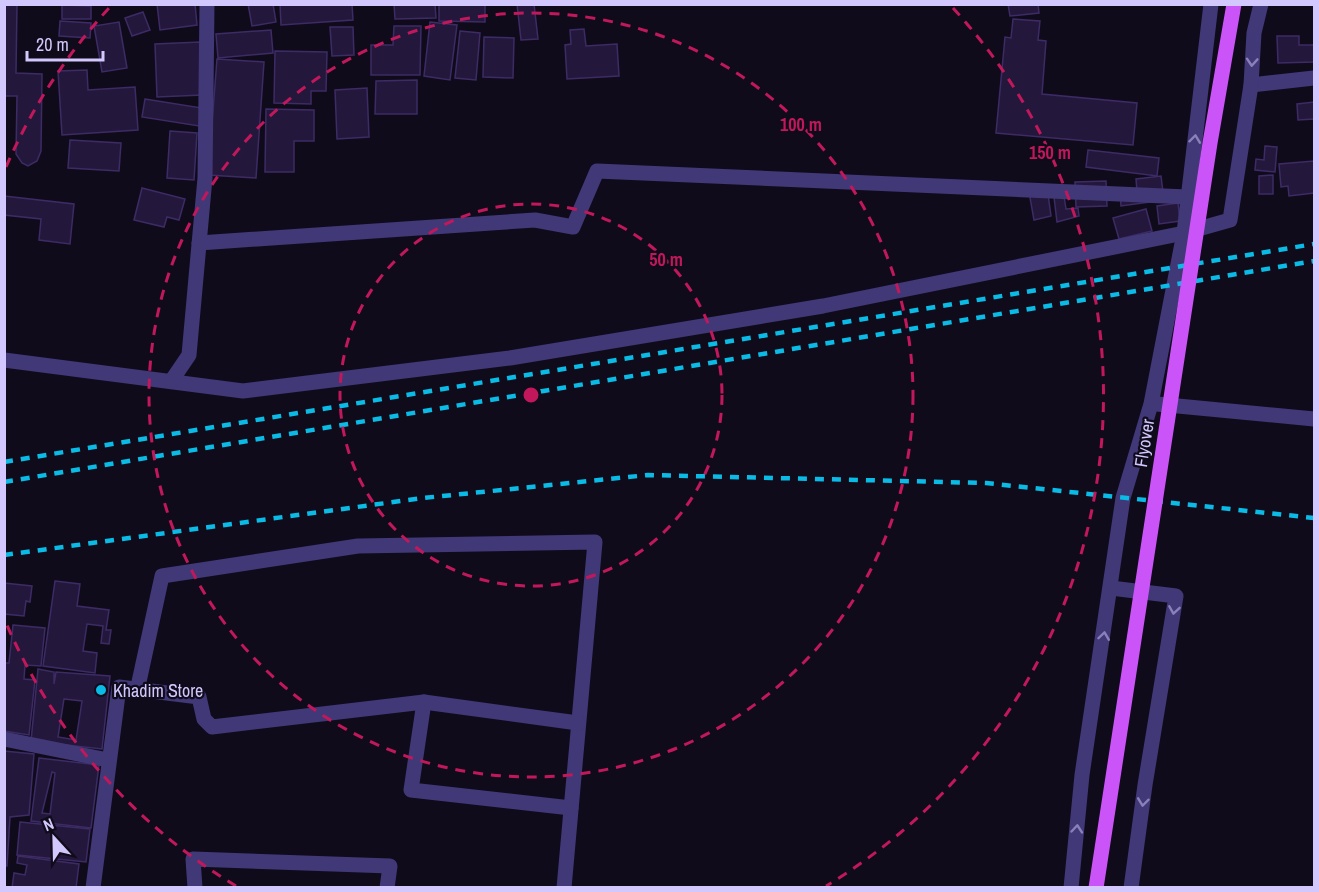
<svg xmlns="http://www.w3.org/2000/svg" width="1319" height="892" font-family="'Archivo Narrow',sans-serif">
<rect width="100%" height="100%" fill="#100b1b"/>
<g fill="#23183b" stroke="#3d2b66" stroke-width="1.5" fill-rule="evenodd">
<polygon points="4,4 17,4 16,73 42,74 41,151 37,161 28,166 22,163 16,154 17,96 5,96 4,167"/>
<polygon points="157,4 195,4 197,25 160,30"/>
<polygon points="248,4 273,4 276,22 252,26"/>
<polygon points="280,4 352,4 353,20 281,25"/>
<polygon points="394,4 435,4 436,18 395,19"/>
<polygon points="439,4 485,4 485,22 439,21"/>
<polygon points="517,4 534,4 538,39 521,40"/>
<polygon points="1008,4 1038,4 1039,13 1010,16"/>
<polygon points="62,5 91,6 91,19 62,19"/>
<polygon points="143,12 150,30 132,36 125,18"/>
<polygon points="1013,19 1040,21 1038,40 1046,41 1042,94 1137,103 1133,145 996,133 1005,37 1011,38"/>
<polygon points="60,21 91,23 90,38 59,36"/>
<polygon points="119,22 127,68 102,72 94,26"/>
<polygon points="430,22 457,25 450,80 424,76"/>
<polygon points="394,26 421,26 420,75 371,75 371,45 393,45"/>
<polygon points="330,27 353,27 354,55 332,56"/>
<polygon points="584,29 586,46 617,44 619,76 567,79 565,45 571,44 570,30"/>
<polygon points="271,30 273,53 218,58 216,34"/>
<polygon points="460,31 480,33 476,80 455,78"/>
<polygon points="1277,36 1299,36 1299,45 1314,45 1314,62 1278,63"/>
<polygon points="484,37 514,38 513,78 483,77"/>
<polygon points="200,42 202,95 157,97 155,44"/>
<polygon points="275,51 327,52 326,91 311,91 311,104 274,103"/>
<polygon points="217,59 264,62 256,178 208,175"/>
<polygon points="87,70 88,90 135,87 138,130 62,135 58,71"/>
<polygon points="417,80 417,114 375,114 376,81"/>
<polygon points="367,88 369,137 337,139 335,90"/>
<polygon points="145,99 202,108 199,126 142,117"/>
<polygon points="1314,102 1314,119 1298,120 1297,104"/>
<polygon points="266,109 314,110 314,141 294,141 294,172 265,172"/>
<polygon points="170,131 197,133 194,180 167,178"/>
<polygon points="70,140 121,143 119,171 68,168"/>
<polygon points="1265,146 1277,147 1275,172 1255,170 1256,159 1264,160"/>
<polygon points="1088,150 1159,158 1157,176 1086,167"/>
<polygon points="1314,161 1314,193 1289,196 1288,186 1281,187 1279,164"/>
<polygon points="1273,175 1273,194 1259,194 1259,176"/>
<polygon points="1161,176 1164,200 1121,206 1120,193 1137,191 1136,179"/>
<polygon points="1106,181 1107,206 1076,207 1075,182"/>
<polygon points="1047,187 1051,216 1034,220 1029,192"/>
<polygon points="142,188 185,199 179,220 167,217 164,227 134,220"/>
<polygon points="4,196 74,204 70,244 39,240 41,219 4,215"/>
<polygon points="1064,196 1066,209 1078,208 1079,216 1057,222 1054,197"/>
<polygon points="1178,203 1180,221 1159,224 1157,206"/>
<polygon points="1146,209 1152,231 1119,239 1113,218"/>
<polygon points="55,581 80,584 77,606 109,610 106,630 111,630 109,644 101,643 103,626 87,624 83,651 97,653 95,673 43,666"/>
<polygon points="4,583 32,586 30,602 26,601 24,616 4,614"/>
<polygon points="13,625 45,628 41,666 25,665 24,679 35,680 29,735 4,731 4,663 9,663"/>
<path d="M38,669l16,3v12l2,-12 54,4 -8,73 -71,-8zM64,699l18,2 -6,39 -18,-3z"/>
<polygon points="4,751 34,754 29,815 10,817 7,866 4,866"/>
<path d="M39,758l60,7 -8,63 -60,-7zM52,772l3,1 -5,41 -8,-1z"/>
<polygon points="20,822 90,829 86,862 17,855"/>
<polygon points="18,856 79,864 76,888 12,888 14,873 25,875 27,865 17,863"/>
</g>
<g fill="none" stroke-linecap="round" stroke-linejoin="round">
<g stroke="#413878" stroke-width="15">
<polyline points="1251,85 1314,78"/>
<polyline points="199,243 535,220 573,227 597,171 1187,197"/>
<polyline points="4,360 243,391 510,358 823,306 1184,233 1230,220 1251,85 1254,33 1261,4"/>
<polyline points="172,380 189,355 205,178 207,4"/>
<polyline points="1157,404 1314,419"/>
<polyline points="1111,588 1176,596 1145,785 1131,888"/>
<polyline points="137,691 162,576 358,546 595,542 564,888"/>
<polyline points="424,702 411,790 571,808"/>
<polyline points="4,739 108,760"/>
<polyline points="93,888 119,687 199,697 204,719 212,727 424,702 578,723"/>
<polyline points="195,888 193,859 390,866 387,888"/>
<polyline points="1071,888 1082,775 1123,498 1151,404 1184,233 1211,4"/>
</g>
<g stroke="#0abbe6" stroke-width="4.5" stroke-dasharray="9 8" stroke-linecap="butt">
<polyline points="4,462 1314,244"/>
<polyline points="4,482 1314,261"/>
<polyline points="4,555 423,498 648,475 986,483 1314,518"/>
</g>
<polyline stroke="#ca54f8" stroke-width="15" points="1096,888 1210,143 1234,4"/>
</g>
<defs><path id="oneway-chevron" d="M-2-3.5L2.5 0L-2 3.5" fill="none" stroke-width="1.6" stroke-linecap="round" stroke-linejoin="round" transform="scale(1.5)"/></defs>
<g stroke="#8a80ba">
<use href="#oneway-chevron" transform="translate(1252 62) rotate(94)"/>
<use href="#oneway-chevron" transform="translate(1195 139) rotate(-83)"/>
<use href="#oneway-chevron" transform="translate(1174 610) rotate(99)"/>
<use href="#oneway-chevron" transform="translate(1104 636) rotate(-82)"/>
<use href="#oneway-chevron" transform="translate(1143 802) rotate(97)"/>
<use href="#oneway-chevron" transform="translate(1077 829) rotate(-85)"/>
</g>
<g fill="none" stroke="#c2185b" stroke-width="3" stroke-dasharray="10 8">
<circle cx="531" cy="395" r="191"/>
<circle cx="531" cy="395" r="382"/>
<path d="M236 886A573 573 0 0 1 6 623M6 167A573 573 0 0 1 109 8M953 8A573 573 0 0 1 826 886"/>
</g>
<circle fill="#0abbe6" stroke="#100b1b" stroke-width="2" cx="101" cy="690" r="6"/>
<g text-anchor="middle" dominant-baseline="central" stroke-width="4.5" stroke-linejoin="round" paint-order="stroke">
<g font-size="18" fill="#d3c8fd" stroke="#100b1b">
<text transform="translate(1144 443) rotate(-81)">Flyover</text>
</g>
<g font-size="18" fill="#d3c8fd" stroke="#100b1b" text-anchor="start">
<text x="113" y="690">Khadim Store</text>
</g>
</g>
<circle cx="531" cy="395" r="9" fill="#c2185b" stroke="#100b1b" stroke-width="3"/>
<g font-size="18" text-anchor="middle" font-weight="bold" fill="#c2185b" stroke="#100b1b" stroke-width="4.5" stroke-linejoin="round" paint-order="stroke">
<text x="801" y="131">100 m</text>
<text x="1050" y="159">150 m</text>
<text x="666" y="266">50 m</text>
</g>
<rect width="1319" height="892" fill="none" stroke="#d3c8fd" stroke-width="12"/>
<g transform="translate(54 838) rotate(338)" stroke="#100b1b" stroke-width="4.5" paint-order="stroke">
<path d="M0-4.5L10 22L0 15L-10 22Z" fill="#d3c8fd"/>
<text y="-9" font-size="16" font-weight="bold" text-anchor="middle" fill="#d3c8fd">N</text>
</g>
<path d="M27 51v9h76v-9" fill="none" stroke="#d3c8fd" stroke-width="3"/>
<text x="36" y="51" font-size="18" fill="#d3c8fd" stroke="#100b1b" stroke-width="4.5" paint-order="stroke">20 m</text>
</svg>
